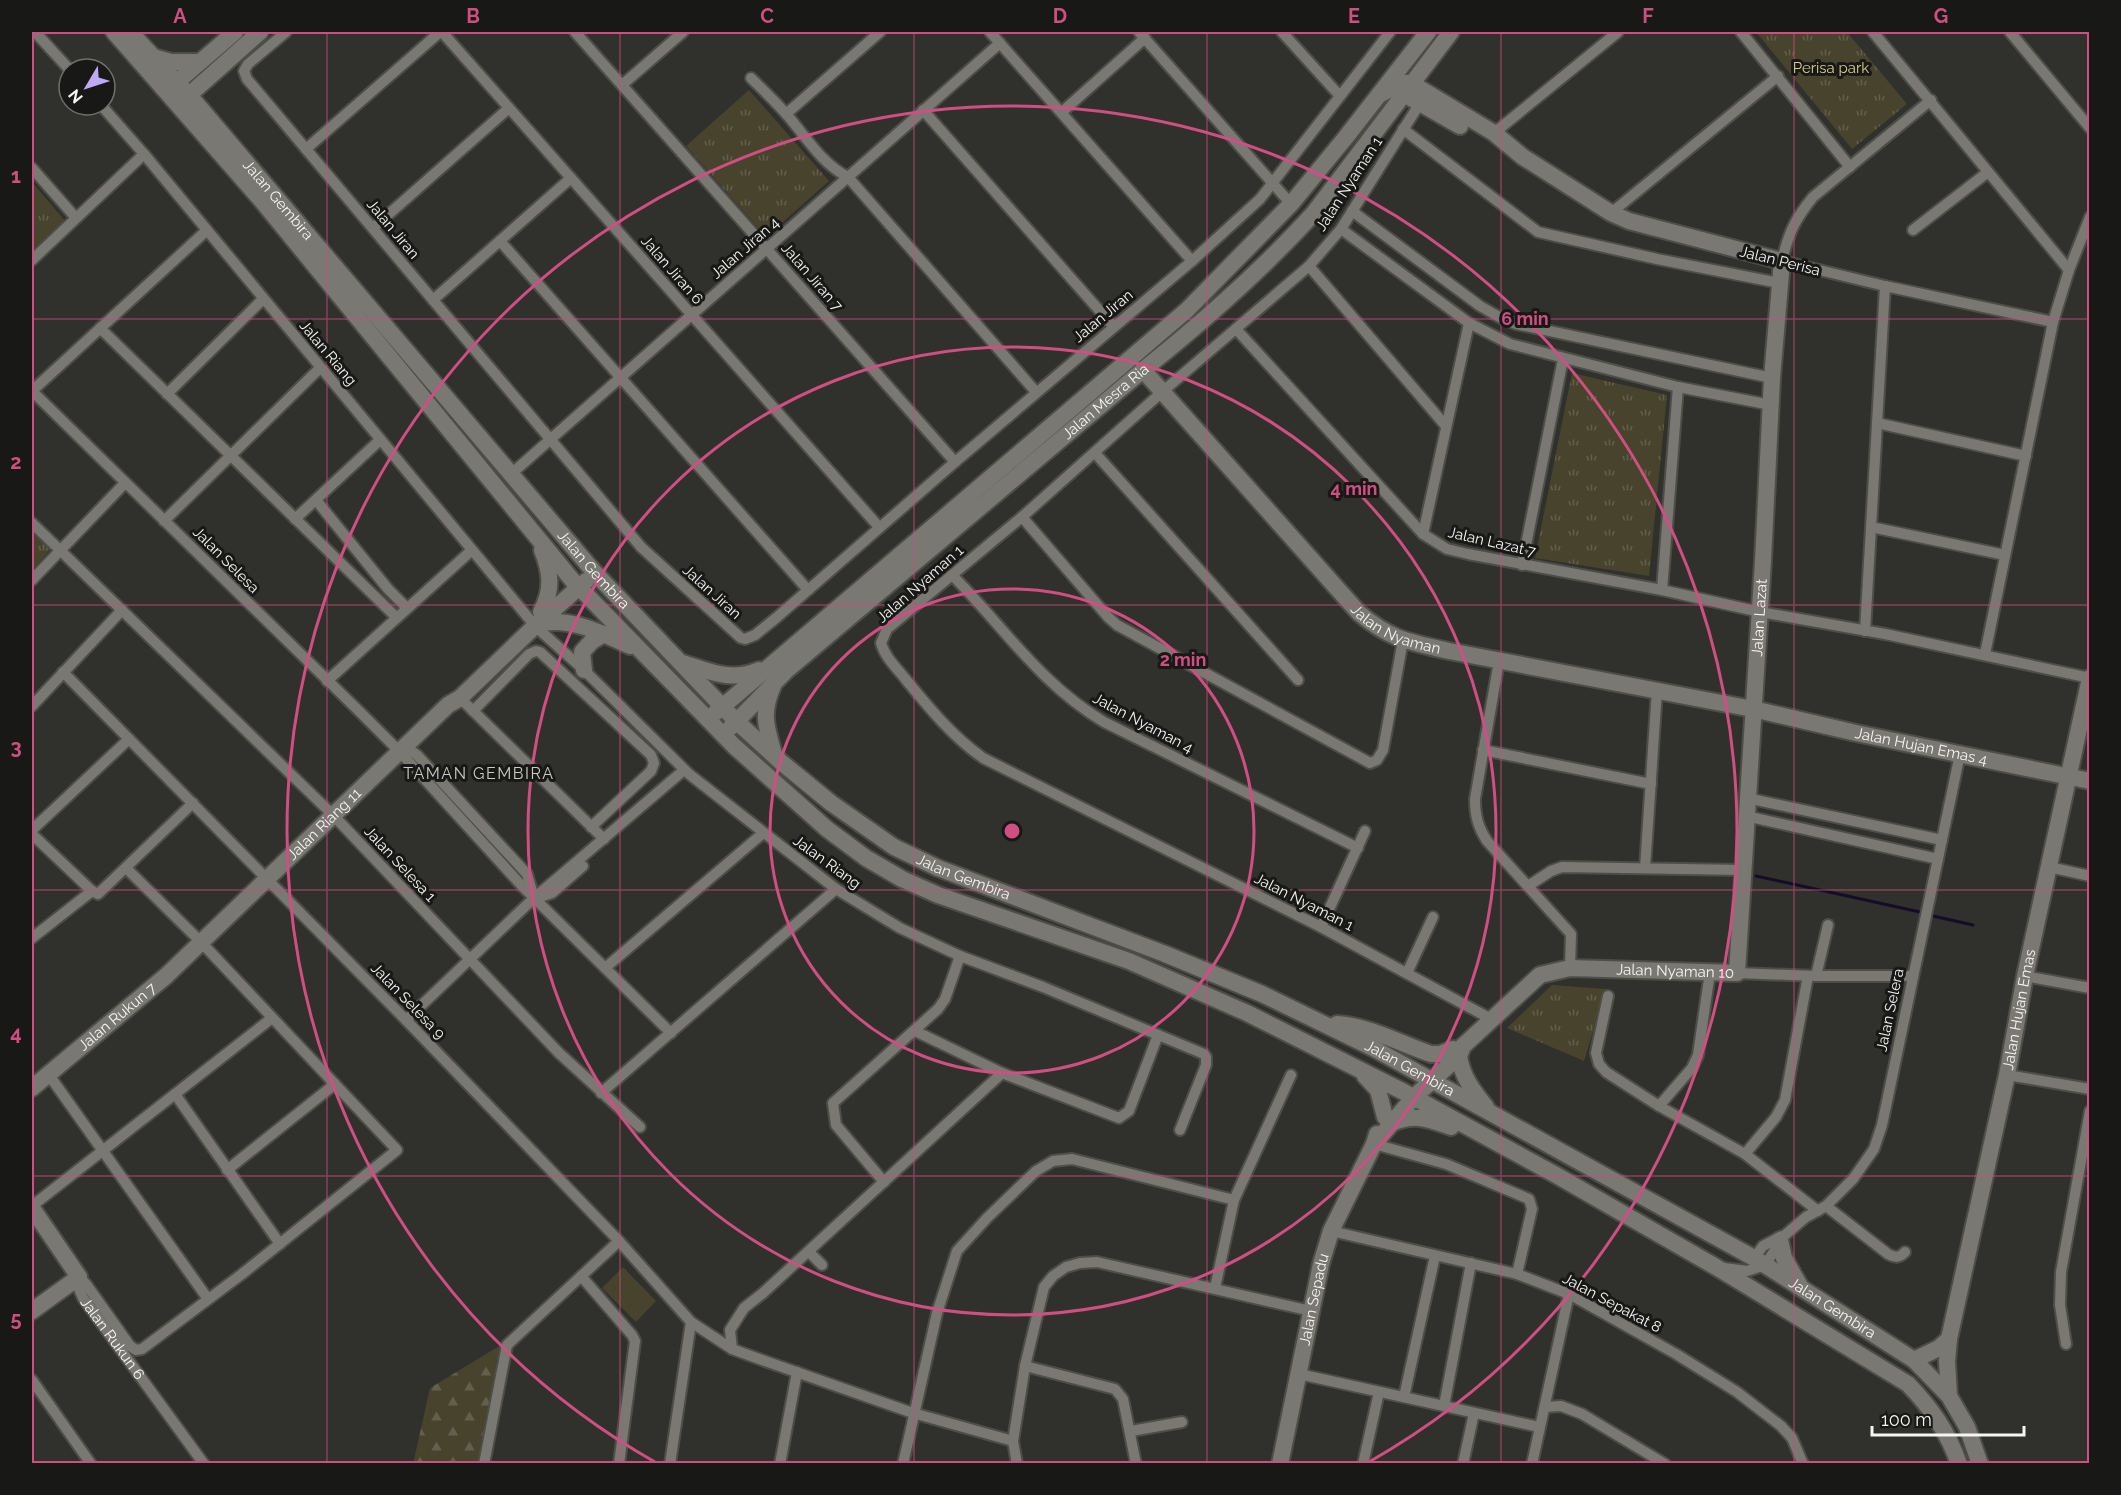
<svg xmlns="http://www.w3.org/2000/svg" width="2121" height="1495" font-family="Raleway,sans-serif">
<defs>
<pattern id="forest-firs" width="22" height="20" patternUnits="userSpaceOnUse" patternTransform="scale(1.5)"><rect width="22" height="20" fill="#47432c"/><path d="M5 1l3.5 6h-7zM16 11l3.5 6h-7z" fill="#625f4b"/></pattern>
<pattern id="park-tufts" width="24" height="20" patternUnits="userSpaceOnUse" patternTransform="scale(1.5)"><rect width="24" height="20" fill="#47432c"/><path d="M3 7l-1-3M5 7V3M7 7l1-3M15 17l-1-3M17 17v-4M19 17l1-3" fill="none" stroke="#625f4b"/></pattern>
</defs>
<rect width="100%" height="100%" fill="#30302c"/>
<polygon fill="#47432c" points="623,1267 656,1301 636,1322 602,1288"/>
<polygon fill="url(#forest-firs)" points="501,1345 479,1463 413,1464 430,1388"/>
<g fill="url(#park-tufts)">
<polygon points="1756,32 1847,32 1907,104 1852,149"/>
<polygon points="749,90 829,181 766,237 686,146"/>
<polygon points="32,182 66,222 32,252"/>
<polygon points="1572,373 1667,395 1649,576 1535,558"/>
<polygon points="32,531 51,549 32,570"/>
<polygon points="1552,985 1606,989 1584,1061 1507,1028"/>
</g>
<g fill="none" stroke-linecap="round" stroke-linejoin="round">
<g stroke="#150d28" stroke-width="3">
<polyline points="1756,876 1920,912"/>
<polyline points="1933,916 1973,925"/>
</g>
<defs>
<g id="street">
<polyline points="35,32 69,69"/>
<polyline points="286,32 248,64 244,71 247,79 641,547 741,638 745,639 755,635 776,618 955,462 1192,261 1260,199 1390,32"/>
<polyline points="442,32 879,527"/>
<polyline points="575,32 955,462"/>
<polyline points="990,32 1192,261"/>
<polyline points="1139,32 1291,204"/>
<polyline points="1282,32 1339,95"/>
<polyline points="1741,32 1850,167"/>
<polyline points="1873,32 2069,270"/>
<polyline points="2010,32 2090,128"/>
<path d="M751,78c12,12 26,25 37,38 18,21 34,48 60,61l188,215"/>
<polyline points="622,85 683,32"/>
<path d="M1931,100l-118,97c-18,22 -25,37 -31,64l103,25 168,36"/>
<path d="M1420,103l-79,126 -32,37 -147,126 -140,125 -135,112 -6,14c4,15 17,26 26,38 24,29 45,55 76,77l338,169 170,92"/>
<polyline points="101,105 144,154 531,621"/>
<polyline points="923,110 1113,326"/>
<polyline points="1062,112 1145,38"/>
<polyline points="786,114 880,32"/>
<polyline points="1403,129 1538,232 1657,259 1779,283"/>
<polyline points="1494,133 1618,32"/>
<polyline points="306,149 440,32"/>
<polyline points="32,168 76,218"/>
<polyline points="1352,211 1480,306 1501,318 1516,324 1772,378"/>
<polyline points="1611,213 1778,76"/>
<polyline points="373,228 509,108"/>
<polyline points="1341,229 1469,323 1510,344 1678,387 1771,405"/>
<polyline points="1913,230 1988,172"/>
<polyline points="500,241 808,590"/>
<polyline points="32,260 144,154"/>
<polyline points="1309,266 1445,425"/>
<polyline points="433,300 571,178"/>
<polyline points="100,328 396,617"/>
<polyline points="1236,329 1423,534 1447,549 1468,554 1662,590 1760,612 1885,634 2090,678"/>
<polyline points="32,391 360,712 399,751 523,887 671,1033"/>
<polyline points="32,391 206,231"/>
<polyline points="167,394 263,299"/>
<polyline points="1877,423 2026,456"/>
<polyline points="1095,453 1298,680"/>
<polyline points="510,475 1000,43"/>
<polyline points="316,500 388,589 407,608"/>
<polyline points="1022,517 1108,617 1117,625 1370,763 1377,760 1383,750 1403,640"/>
<polyline points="295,519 380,440"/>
<polyline points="164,521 320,368"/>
<polyline points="32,523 333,815 559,1053 640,1127"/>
<polyline points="1871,527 2005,555"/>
<polyline points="1423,534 1469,323"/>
<polyline points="1522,565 1563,359"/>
<path d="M952,575c52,52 87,108 152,147l254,126"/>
<polyline points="32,580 125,483"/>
<polyline points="1662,590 1678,387"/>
<polyline points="535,626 584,670 689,774 836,889 900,928 960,956 1043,987 1204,1054 1206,1057 1206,1065 1180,1130"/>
<polyline points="1865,631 1885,286"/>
<polyline points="1985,654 2053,322 2069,270 2090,217"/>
<path d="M1499,661l-24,138c0,17 3,28 12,42l84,93 -1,34"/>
<polyline points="63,672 406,1020 619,1241 691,1322 732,1349 762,1360 913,1413 1013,1441"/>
<polyline points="327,681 472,550"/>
<polyline points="460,698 604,839"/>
<polyline points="32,706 122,610"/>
<polyline points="473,711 529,654 536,651 540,652 651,755 654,763 651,771 591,827"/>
<polyline points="1483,750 1651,784"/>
<polyline points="399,751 413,752 417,755 527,874 534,898"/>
<polyline points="1747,798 1942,840"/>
<polyline points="1746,816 1938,859"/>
<polyline points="32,830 129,739"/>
<polyline points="32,834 92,891 98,894 193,803"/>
<polyline points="2049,867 2090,876"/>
<polyline points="1645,868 1657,690"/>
<polyline points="1528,886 1551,871 1562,867 1743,870"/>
<polyline points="537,898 552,893 583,866"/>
<polyline points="1321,927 1365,831"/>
<polyline points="32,938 92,891"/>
<polyline points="605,968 762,834"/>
<polyline points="1407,973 1433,917"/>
<polyline points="1737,973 1816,976 1913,976"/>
<polyline points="1816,976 1828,925"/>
<polyline points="2025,976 2090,988"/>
<polyline points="1608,996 1596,1053 1599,1064 1606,1072 1659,1106 1745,1154 1818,1211"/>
<polyline points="406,1020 534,898 684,770"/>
<polyline points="915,1031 1002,1073 1119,1118 1129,1111 1158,1035"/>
<polyline points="49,1075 208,1299"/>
<polyline points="2007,1075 2090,1089"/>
<polyline points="601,1093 836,889"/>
<polyline points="175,1094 280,1244"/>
<polyline points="1659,1106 1692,1068 1698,1055 1710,972"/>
<polyline points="1374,1144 1446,1164 1529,1199 1532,1209 1517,1274"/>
<polyline points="1745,1154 1776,1117 1785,1100 1808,976"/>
<polyline points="227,1170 335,1084"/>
<polyline points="884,1182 836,1125 833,1103 938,1009 945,999 960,956"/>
<polyline points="32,1206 272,1018"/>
<path d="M1826,1206l62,48c8,4 11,4 17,-2"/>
<polyline points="1331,1231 1517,1274 1569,1294 1676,1354 1737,1392 1781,1426 1792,1438 1803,1464"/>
<polyline points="809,1252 822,1265"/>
<polyline points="1754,1258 1763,1246 1782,1236"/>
<polyline points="1724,1268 1747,1271 1765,1265 1785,1235 1806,1217 1826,1206 1853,1179 1874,1149 1882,1125 1960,754"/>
<polyline points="581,1276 632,1335 635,1341 619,1464"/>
<polyline points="79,1277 86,1284 130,1346 136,1350 142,1349 242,1274 397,1150 200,941 126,868"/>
<path id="s1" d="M79,1277v12l4,9 121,166"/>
<polyline points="1215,1288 1234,1200 1291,1075"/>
<polyline points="2066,1344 2060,1305 2061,1272 2090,1111"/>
<polyline points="732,1349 730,1330 744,1308 763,1293 1002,1073"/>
<polyline points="1025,1366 1115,1389 1123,1399 1136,1464"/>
<polyline points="1299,1374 1539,1427"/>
<polyline points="32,1380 91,1464"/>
<polyline points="1404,1397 1435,1256"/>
<polyline points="1444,1406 1471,1263"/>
<polyline points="1545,1407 1561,1406 1582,1414 1665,1464"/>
<polyline points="1131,1431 1182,1422"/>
<polyline points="484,1464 507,1345 619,1241"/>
<polyline points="670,1464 691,1322"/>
<polyline points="780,1464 797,1372"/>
<polyline points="903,1464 937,1313 957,1251 987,1218 1036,1171 1053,1161 1072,1159 1234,1200"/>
<polyline points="1017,1464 1013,1441 1025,1366 1044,1287 1053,1276 1066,1267 1080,1263 1097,1262 1311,1311"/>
<polyline points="1363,1464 1379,1392"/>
<polyline points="1463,1464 1474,1413"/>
<polyline points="1532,1464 1569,1294"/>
</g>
<g id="secondary">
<path d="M114,32l148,169 311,380 161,165 93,83 39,29 36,21 36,16 191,66 118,52 157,79 152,83 160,92 192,117c23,24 40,48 51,80"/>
<path id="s2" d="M130,32l59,63 406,478 141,148 45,41 50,41 63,44 44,21 227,86 97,40 111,54 381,210 160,102 35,36 18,31 13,37"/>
<polyline points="153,57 171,62 199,62"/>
<polyline points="177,82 235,32"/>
<polyline points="1404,94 1460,126"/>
<polyline points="189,95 260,32"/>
<path id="s3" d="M1143,370l216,243c32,27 51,29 90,38l304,58 103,24 234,48"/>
<path d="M541,612c12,-22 10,-40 1,-62"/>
<path d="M538,624c32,-8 65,10 92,22"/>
<path d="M683,663c28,9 48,19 76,7"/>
<polyline points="584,670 582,652 592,641 604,634"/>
<path d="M773,686c-12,27 -7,41 1,68"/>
<polyline points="715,713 1187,310 1291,204 1346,137 1428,32"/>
<path id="s4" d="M730,728l57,-58 356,-300c60,-48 118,-99 170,-156l138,-182"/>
<path d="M1337,1024c33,2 64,20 94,30h9l13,-5"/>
<path d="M1459,1056c3,21 14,35 27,51"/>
<polyline points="1365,1076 1378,1090 1385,1117"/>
<path id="s5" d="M32,1088l134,-112 282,-271 12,-7 75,-72 51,-45"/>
<path d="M1392,1123c23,-10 36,-4 59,4"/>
<path id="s6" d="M1374,1144l40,-47 45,-41 4,-10 77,-71 30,-7 167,5 26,-412 9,-183 10,-117 -153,-40 -18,-8 -88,-56 -29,-24 -83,-50h-9l-23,12"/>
<polyline points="32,1208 79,1277 32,1311"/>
<polyline points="1780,1240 1784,1258 1800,1286"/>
<polyline points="1914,1360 1939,1348 1949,1339"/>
<path id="s7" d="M1949,1396l-2,-35 2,-22 58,-264 18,-99 65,-298"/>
<path id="s8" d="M1280,1464l41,-200 10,-33 43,-87 3,-10"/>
</g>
</defs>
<use href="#street" stroke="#4d4d49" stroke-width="14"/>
<use href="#secondary" stroke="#4d4d49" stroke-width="20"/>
<use href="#street" stroke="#797873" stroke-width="10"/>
<use href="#secondary" stroke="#797873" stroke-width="16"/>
</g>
<path fill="none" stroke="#cf4f81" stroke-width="1.5" stroke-opacity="0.55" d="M327,32v1432M620,32v1432M914,32v1432M1207,32v1432M1501,32v1432M1794,32v1432M32,319h2058M32,605h2058M32,890h2058M32,1176h2058"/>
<g fill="none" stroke="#cf4f81" stroke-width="3">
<circle cx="1012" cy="831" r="242"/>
<circle cx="1012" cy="831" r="484"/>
<path d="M655 1462A725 725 0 1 1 1369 1462"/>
</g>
<g text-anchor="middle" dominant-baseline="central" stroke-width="6" stroke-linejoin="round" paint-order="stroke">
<g font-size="15" fill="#d7cd8d" stroke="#181816">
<text x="1831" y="68">Perisa park</text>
</g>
<g font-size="15" fill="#f5f5f2" stroke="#181816">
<text transform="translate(1349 184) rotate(-57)">Jalan Nyaman 1</text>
<text stroke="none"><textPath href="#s2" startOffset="224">Jalan Gembira</textPath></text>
<text transform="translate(393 229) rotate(50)">Jalan Jiran</text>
<text transform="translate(745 248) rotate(-41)">Jalan Jiran 4</text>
<text transform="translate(1780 261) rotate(14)">Jalan Perisa</text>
<text transform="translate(672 270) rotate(49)">Jalan Jiran 6</text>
<text transform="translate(812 277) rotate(49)">Jalan Jiran 7</text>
<text transform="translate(1103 316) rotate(-40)">Jalan Jiran</text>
<text transform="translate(328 353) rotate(50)">Jalan Riang</text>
<text stroke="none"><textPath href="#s4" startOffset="498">Jalan Mesra Ria</textPath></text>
<text transform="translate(1492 542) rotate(13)">Jalan Lazat 7</text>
<text transform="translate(226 560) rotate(45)">Jalan Selesa</text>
<text stroke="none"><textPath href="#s2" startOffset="710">Jalan Gembira</textPath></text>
<text transform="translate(920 584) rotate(-41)">Jalan Nyaman 1</text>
<text transform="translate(712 592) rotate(42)">Jalan Jiran</text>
<text stroke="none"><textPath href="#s6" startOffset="792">Jalan Lazat</textPath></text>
<text stroke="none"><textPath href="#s3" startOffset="366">Jalan Nyaman</textPath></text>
<text transform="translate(1143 723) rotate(28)">Jalan Nyaman 4</text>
<text stroke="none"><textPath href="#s3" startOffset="906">Jalan Hujan Emas 4</textPath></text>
<text stroke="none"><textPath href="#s5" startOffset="394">Jalan Riang 11</textPath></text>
<text transform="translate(827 862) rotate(36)">Jalan Riang</text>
<text transform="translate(400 864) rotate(47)">Jalan Selesa 1</text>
<text stroke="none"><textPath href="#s2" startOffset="1196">Jalan Gembira</textPath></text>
<text transform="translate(1304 902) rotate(27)">Jalan Nyaman 1</text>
<text stroke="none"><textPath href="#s6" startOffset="374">Jalan Nyaman 10</textPath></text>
<text transform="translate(408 1001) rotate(46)">Jalan Selesa 9</text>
<text stroke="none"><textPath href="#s7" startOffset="394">Jalan Hujan Emas</textPath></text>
<text transform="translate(1890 1010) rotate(-78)">Jalan Selera</text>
<text stroke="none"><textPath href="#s5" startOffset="111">Jalan Rukun 7</textPath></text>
<text stroke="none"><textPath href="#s2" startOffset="1682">Jalan Gembira</textPath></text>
<text stroke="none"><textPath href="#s8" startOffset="168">Jalan Sepadu</textPath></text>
<text transform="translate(1612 1303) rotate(28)">Jalan Sepakat 8</text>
<text stroke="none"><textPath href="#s2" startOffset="2168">Jalan Gembira</textPath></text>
<text stroke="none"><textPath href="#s1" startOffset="72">Jalan Rukun 6</textPath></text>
</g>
<g font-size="16" letter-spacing="1.5" fill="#cbcbc5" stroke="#181816">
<text x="479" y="773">TAMAN GEMBIRA</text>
</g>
</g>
<circle cx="1012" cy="831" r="9" fill="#cf4f81" stroke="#181816" stroke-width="3"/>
<g font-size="18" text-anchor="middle" font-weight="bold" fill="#cf4f81" stroke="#181816" stroke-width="6" stroke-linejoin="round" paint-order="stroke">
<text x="1525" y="325">6 min</text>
<text x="1354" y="495">4 min</text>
<text x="1183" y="666">2 min</text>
</g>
<rect width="2121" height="1495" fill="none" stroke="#181816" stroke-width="66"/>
<g transform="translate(87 87) rotate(231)"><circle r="28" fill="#181816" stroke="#70706e" stroke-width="1.5"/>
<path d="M0-4.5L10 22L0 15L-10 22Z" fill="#bcaaf5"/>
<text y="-9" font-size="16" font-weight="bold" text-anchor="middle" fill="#f5f5f2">N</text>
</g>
<path d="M1872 1426v9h152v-9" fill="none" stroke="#f5f5f2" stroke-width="3"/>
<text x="1881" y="1426" font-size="18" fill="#f5f5f2" stroke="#181816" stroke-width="4.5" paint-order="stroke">100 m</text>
<rect x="33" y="33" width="2055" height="1429" fill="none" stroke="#cf4f81" stroke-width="2"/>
<g font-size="20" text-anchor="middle" font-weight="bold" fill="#cf4f81">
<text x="180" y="23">A</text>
<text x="473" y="23">B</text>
<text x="767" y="23">C</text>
<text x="1060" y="23">D</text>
<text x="1354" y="23">E</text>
<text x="1648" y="23">F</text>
<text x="1941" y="23">G</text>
<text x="16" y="183">1</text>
<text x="16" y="469">2</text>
<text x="16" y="754">3</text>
<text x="16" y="1040">4</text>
<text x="16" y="1326">5</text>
</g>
</svg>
